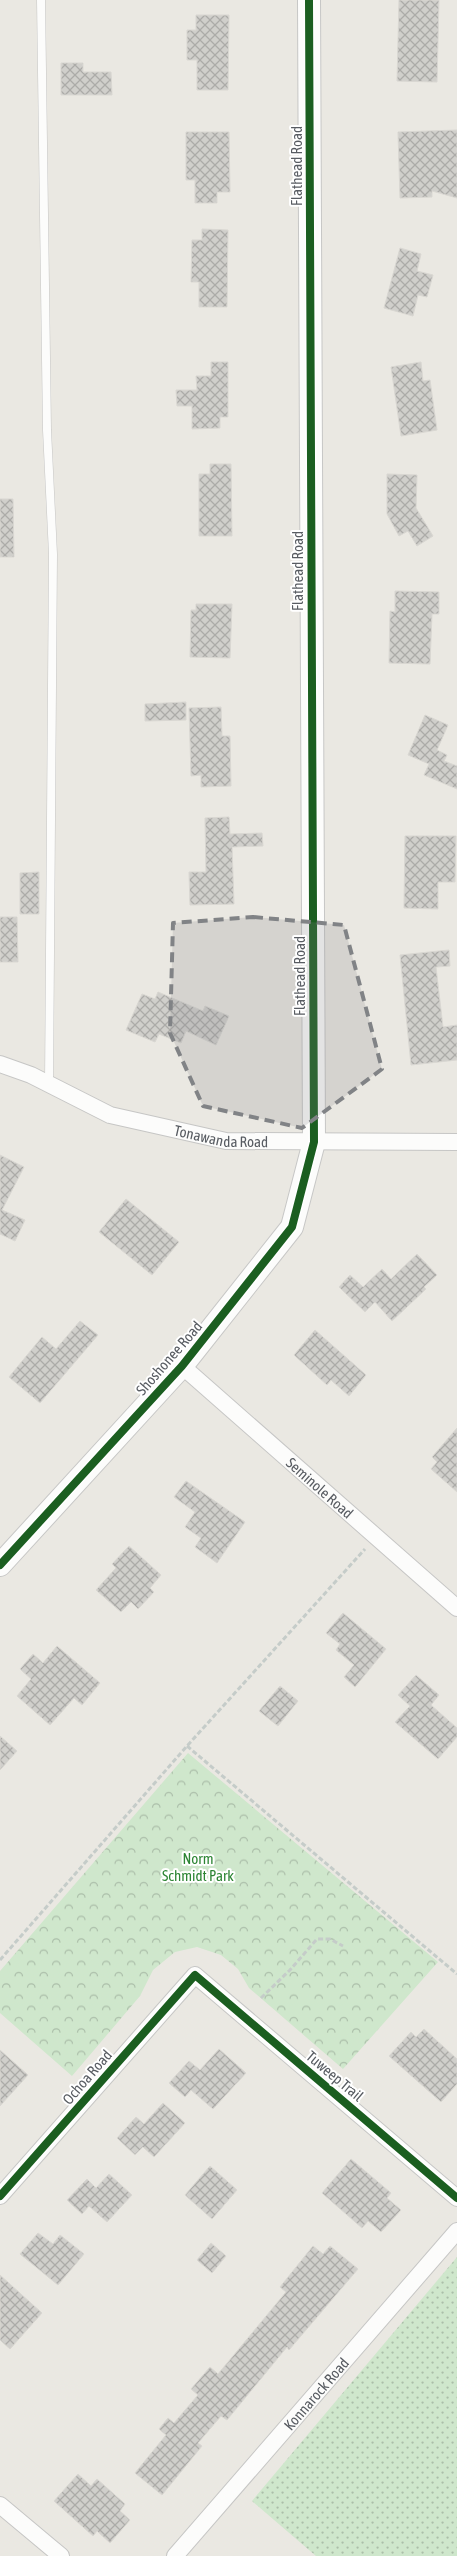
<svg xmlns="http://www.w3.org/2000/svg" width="457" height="2556" font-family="'Asap Condensed',sans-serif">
<defs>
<pattern id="grass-dots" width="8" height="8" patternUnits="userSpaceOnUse" patternTransform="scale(1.25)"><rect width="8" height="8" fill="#cfe7cc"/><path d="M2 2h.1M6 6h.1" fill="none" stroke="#abbea9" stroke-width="1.8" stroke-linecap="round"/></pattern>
<pattern id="park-crowns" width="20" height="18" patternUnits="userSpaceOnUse" patternTransform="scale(1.25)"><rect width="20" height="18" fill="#cfe7cc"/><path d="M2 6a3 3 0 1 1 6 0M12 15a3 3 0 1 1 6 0" fill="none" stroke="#abbea9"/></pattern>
<pattern id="building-cross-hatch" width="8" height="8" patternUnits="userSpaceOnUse" patternTransform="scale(1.25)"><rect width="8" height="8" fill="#d0cfcb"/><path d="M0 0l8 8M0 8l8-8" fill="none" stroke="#acaba8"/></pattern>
</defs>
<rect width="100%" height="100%" fill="#eae8e2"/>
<polygon fill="url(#grass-dots)" points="457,2257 457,2556 316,2556 252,2501"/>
<polygon fill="url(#park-crowns)" points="188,1753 438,1962 343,2069 249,1988 238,1969 221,1955 197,1947 175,1952 153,1970 140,1996 72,2076 0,2013 0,1971"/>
<g fill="url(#building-cross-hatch)" stroke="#d9d7d2">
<polygon points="399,0 439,0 437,82 397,81"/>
<polygon points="196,15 229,15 228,90 197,90 197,60 187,60 187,30 196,30"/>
<polygon points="61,63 83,63 83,72 111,72 112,95 61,95"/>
<polygon points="457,130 457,198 432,191 432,197 400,198 398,132"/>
<polygon points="186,132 229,132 230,192 217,192 217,203 195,203 195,180 186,180"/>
<polygon points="202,229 228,230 227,307 199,307 199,282 191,282 192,240 202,240"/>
<polygon points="400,248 421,254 417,271 433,275 427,297 418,295 413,316 384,308"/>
<polygon points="211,362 228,362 228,417 220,417 220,428 192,429 192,406 177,406 176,390 197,390 196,376 211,376"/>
<polygon points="421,362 423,381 430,380 437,430 401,436 391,367"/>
<polygon points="210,464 231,464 232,536 199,536 199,474 210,474"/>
<polygon points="387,474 417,475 416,508 433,536 417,546 408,531 399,536 387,514"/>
<polygon points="0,499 13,499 14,557 0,557"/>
<polygon points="395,591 439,592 439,614 432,614 430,664 389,663 390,611 395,612"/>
<polygon points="196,604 232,604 230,658 190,657 191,610 196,610"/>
<polygon points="186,702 186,720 145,721 145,704"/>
<polygon points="221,707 222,736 230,736 231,786 201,787 201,775 191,776 189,708"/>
<polygon points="425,715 448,725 437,750 447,755 444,761 457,766 457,789 424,775 429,764 408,755"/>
<polygon points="229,817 230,834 262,833 263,846 232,847 234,904 190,905 189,872 206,872 205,818"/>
<polygon points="405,836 456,836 455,882 438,882 438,909 404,908"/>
<polygon points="39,872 39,914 20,914 20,873"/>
<polygon points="0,917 17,917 18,962 0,962"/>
<polygon points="449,950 450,966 436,967 443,1027 457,1025 457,1060 411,1065 400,955"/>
<polygon points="158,992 203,1011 205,1006 229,1016 216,1045 186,1031 181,1043 159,1034 155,1042 126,1030 142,994 155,999"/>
<polygon points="0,1155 24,1167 2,1210 25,1220 15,1241 0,1234"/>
<polygon points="126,1199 179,1242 152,1275 99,1232"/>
<polygon points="417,1254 437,1275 424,1287 426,1289 392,1321 375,1302 365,1312 339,1287 350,1275 363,1287 382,1269 391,1279"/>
<polygon points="80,1321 98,1335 40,1403 9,1377 42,1337 56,1349"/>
<polygon points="315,1330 366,1375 349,1396 331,1380 327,1385 294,1355"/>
<polygon points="457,1428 457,1492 431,1469 437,1462 432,1457"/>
<polygon points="186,1481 245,1522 217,1563 195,1547 201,1538 185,1527 195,1512 174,1497"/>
<polygon points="129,1546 161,1575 150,1588 154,1592 138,1609 131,1602 121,1612 96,1590 116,1568 112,1564"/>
<polygon points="343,1613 386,1649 355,1687 344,1677 354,1665 336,1650 340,1644 326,1633"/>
<polygon points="57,1646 100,1683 82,1705 74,1698 50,1725 17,1696 31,1679 20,1669 33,1654 43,1663"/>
<polygon points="416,1675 439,1695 431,1705 457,1728 457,1737 438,1759 395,1722 410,1706 398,1695"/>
<polygon points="280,1686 298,1701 278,1726 259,1711"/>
<polygon points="0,1736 17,1751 0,1770"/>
<polygon points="424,2029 457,2059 457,2084 441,2102 389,2056 411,2032 416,2037"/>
<polygon points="219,2049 246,2073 213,2109 191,2090 185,2097 169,2083 189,2061 200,2070"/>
<polygon points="0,2050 28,2075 0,2106"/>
<polygon points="163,2103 185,2123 154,2157 143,2147 135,2155 117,2138 136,2117 144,2124"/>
<polygon points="351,2159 391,2193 387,2198 401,2210 381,2232 368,2221 362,2228 322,2193"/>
<polygon points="210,2166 237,2190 212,2219 185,2195"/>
<polygon points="109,2174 132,2195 107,2222 89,2206 82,2214 67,2200 87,2179 96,2188"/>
<polygon points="38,2233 53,2244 60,2235 84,2254 58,2285 20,2254"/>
<polygon points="211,2243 226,2256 212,2273 197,2260"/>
<polygon points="313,2246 323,2254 330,2246 358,2269 289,2350 287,2347 227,2420 221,2416 198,2443 202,2446 162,2495 135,2473 166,2435 159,2429 168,2418 174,2423 198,2395 191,2389 210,2367 218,2374 233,2356 286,2292 280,2287"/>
<polygon points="0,2275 42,2313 10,2349 0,2340"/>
<polygon points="78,2474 91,2486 97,2479 125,2504 120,2511 130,2520 110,2543 97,2531 93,2536 54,2501"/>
</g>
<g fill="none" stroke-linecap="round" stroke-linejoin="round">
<defs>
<polyline id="lane" points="41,0 47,430 53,554 49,1084"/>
<g id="street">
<path id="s1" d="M0,1064l31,11 79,40 116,26 231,1"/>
<path id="s2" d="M182,1366l275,242"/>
<polyline points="0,2196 195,1975 457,2198"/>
<polyline points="0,2505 61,2556"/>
<path id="s3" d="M175,2556l282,-325"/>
</g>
<polyline id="secondary" points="0,1565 182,1366 292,1227 314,1142 309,0"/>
</defs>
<use href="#lane" stroke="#c6c6c5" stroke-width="9"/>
<use href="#street" stroke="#c6c6c5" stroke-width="18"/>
<use href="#secondary" stroke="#c7c7c6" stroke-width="24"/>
<g stroke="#c5ccc9" stroke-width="3" stroke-dasharray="5 2.5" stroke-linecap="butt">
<polyline points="187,1746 457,1974"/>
<polyline points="0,1960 187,1746 365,1549"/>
<polyline points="261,1998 290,1970 317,1939 330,1939 343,1946"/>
</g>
<use href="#lane" stroke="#fcfcfb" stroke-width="8"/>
<use href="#street" stroke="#fcfcfb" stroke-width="16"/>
<use href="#secondary" stroke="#fcfcfb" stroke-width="22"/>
<defs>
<g id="cycleway">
<polyline points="0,1565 182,1366 292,1227 314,1142 309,0"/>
<polyline points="0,2196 195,1975 457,2198"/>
</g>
</defs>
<use href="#cycleway" stroke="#fff" stroke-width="11"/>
<use href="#cycleway" stroke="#1b5e20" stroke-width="8"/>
</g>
<path fill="#818386" fill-opacity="0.2" stroke="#818386" stroke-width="4" stroke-dasharray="10 6" stroke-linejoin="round" d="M253,917l91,8 38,144 -80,59 -99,-22 -33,-73 3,-110z"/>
<g text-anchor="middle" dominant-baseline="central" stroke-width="4" stroke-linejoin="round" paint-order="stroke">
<g font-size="15" fill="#585c62" stroke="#fff">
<text transform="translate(296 166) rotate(-90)">Flathead Road</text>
<text transform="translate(297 571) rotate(-90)">Flathead Road</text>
<text transform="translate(299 976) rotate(-90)">Flathead Road</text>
<text stroke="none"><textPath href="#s1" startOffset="235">Tonawanda Road</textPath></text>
<text transform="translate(169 1358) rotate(-49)">Shoshonee Road</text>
<text stroke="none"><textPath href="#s2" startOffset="184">Seminole Road</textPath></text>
<text transform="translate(335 2076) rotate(40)">Tuweep Trail</text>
<text transform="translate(87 2077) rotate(-49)">Ochoa Road</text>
<text stroke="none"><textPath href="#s3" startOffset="215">Konnarock Road</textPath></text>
</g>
<g font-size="15" fill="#2d8534" stroke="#fff">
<text x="198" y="1858">Norm<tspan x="198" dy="17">Schmidt Park</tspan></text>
</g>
</g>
</svg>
